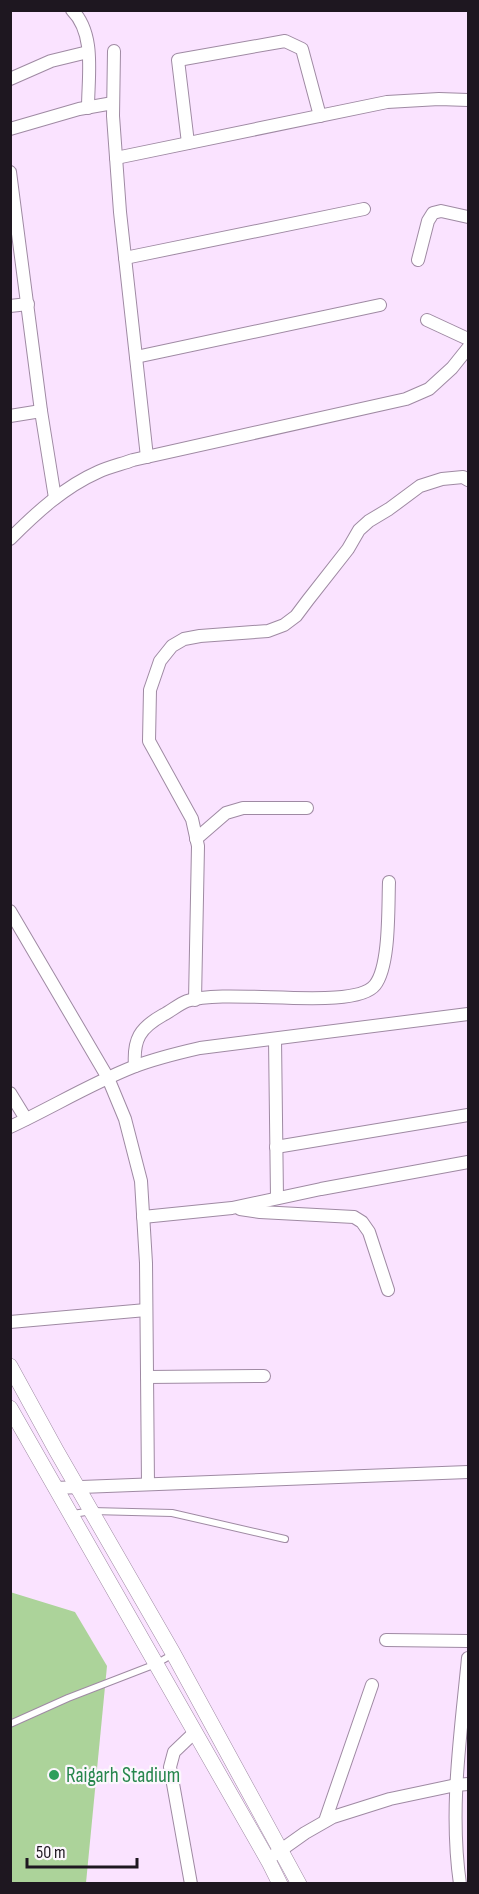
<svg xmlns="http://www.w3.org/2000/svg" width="479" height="1894" font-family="'Sofia Sans Condensed',sans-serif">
<rect width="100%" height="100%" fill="#fae3ff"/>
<polygon fill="#acd39a" points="10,1592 75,1612 107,1666 86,1883 11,1883"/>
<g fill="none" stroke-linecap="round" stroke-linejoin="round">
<defs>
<g id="service">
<polyline points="73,1514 92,1511 172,1513 285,1539"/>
<polyline points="10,1724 68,1698 156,1664 173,1654"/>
</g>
<g id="minor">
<path d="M72,10c24,24 16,66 16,98"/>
<polyline points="114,51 113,116 120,212 147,457"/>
<polyline points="10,79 51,61 88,52"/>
<polyline points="10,129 79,109 113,103"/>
<polyline points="188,143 178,60 285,41 302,49 320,116"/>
<polyline points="116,158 387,102 439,99 468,100"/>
<polyline points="10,172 41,411 55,498"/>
<polyline points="125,258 364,209"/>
<polyline points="418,260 428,221 433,213 441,211 468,217"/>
<polyline points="10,306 28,304"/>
<polyline points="427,320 468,339"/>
<polyline points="136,357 380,305"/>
<polyline points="10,416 41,411"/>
<path d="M10,539c26,-26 54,-52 88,-67 11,-5 24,-8 35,-12l273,-61 23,-10 23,-21 16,-20"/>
<polyline points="196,839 226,813 243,808 307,808"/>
<polyline points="10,911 108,1078 125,1119 141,1181 146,1263 148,1484"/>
<polyline points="195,1000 198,846 192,819 149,741 150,690 160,661 172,646 184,639 200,636 268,631 284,625 296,616 308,600 348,549 359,530 369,521 389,509 420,486 442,479 463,477 468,480"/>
<polyline points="275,1039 277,1198"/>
<path d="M135,1066c-2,-27 5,-38 28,-51 8,-4 16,-11 24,-14 40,-14 167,11 188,-16 15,-19 13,-77 14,-103"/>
<polyline points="10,1093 26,1119"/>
<path d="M10,1127c41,-19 80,-43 123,-60 21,-8 45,-14 67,-19l268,-34"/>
<polyline points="276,1147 468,1115"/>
<polyline points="240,1209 260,1212 354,1217 362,1222 369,1232 388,1290"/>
<polyline points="143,1217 232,1208 321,1189 468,1162"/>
<polyline points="10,1322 146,1310"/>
<polyline points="147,1377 264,1376"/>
<polyline points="55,1488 468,1472"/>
<polyline points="386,1640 468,1641"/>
<polyline points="325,1821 372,1685"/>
<polyline points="274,1855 305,1833 333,1817 390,1799 456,1785 468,1784"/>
<polyline points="191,1884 170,1767 174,1752 195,1732"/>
<path d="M460,1884c-11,-76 1,-151 8,-226"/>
</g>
<g id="tertiary">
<polyline points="10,1366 56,1450 173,1653 299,1884"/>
<polyline points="10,1408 269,1862 280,1884"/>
</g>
</defs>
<use href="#service" stroke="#9f8aa3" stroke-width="8"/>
<use href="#minor" stroke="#9f8aa3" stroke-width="14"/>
<use href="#tertiary" stroke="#9f8aa3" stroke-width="16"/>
<use href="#service" stroke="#fff" stroke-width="6"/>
<use href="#minor" stroke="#fff" stroke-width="12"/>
<use href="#tertiary" stroke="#fff" stroke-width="15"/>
</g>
<circle fill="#2e9e5b" stroke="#fcf7fd" stroke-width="2" cx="54" cy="1775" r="6"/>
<g text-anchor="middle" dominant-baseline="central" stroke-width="4.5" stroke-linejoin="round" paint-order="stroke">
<g font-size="21" fill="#27864d" stroke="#fcf7fd" text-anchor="start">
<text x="66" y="1775">Raigarh Stadium</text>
</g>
</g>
<rect width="479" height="1894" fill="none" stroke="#1e1720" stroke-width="24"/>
<path d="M27 1858v9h110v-9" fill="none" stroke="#1e1720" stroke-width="3"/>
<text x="36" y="1858" font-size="18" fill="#1e1720" stroke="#fcf7fd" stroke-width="4.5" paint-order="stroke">50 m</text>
</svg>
